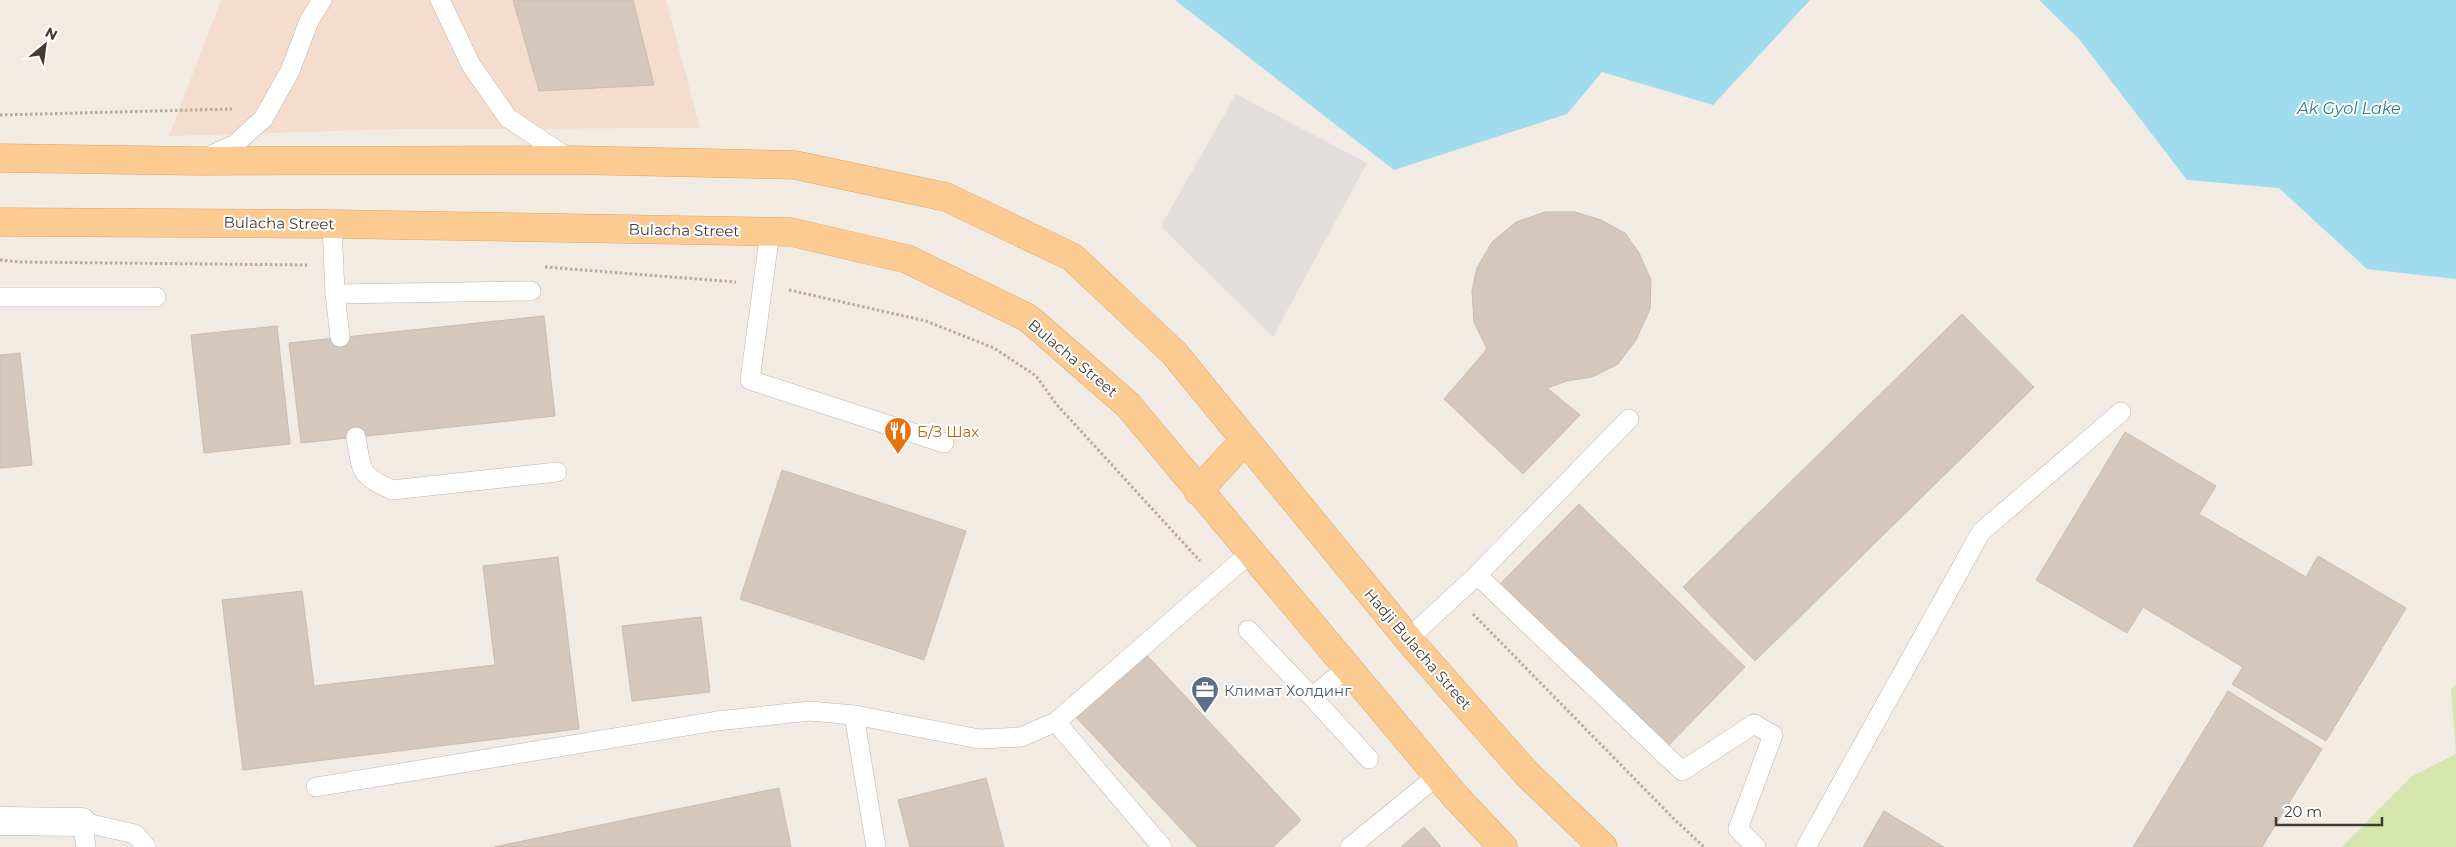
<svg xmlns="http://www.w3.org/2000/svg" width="2456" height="847" font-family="Montserrat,sans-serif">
<rect width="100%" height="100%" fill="#f1ebe4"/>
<polygon fill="#f4ddce" points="221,0 666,0 700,128 402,129 169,136"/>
<polygon fill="#d6e5ac" points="2456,684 2456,847 2342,847 2411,777 2456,754 2451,689"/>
<polygon fill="#e2dedc" points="1236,94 1367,163 1273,337 1161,226"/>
<g fill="#a0dcee">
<polygon points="1175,0 1810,0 1713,105 1602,72 1567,114 1394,170"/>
<polygon points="2039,0 2456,0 2456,279 2367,269 2279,188 2187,180 2079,39"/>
</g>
<g fill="#d6c7bc" stroke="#cdbbad">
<polygon points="513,0 633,0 654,85 539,91"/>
<polygon points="1545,212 1575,212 1601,220 1625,233 1639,253 1651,280 1650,309 1636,340 1618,364 1592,377 1567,381 1547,388 1580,415 1523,474 1444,399 1487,349 1474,322 1472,291 1477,268 1492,242 1516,222"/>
<polygon points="1962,314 2034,387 1755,661 1683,587"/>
<polygon points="544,316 555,416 301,443 289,343"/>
<polygon points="277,326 290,444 204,453 191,335"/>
<polygon points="20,353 32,465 0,468 0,355"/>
<polygon points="2125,432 2216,486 2199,514 2306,577 2318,556 2406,608 2326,741 2232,684 2243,667 2143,607 2127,633 2036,580"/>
<polygon points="782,470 966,531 924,660 740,599"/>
<polygon points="1579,504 1745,667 1667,747 1501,583"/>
<polygon points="558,557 579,729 243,770 222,600 302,591 314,686 495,665 483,566"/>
<polygon points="701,617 710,692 632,701 622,626"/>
<polygon points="1142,650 1301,820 1273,847 1198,847 1073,714"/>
<polygon points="2228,691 2322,749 2262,847 2133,847"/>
<polygon points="986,778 1004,847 910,847 898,800"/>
<polygon points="779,788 791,847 494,847"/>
<polygon points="1884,811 1944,847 1863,847"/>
<polygon points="1424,827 1441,847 1401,847"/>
</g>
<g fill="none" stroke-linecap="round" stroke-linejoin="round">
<defs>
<g id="lane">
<polyline points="440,0 471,65 508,118 571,160"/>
<polyline points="205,158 234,145 263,119 290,71 309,21 322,0"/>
<polyline points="332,224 335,294 531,291"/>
<polyline points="770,232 750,380 944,443"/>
<polyline points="335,294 340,337"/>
<polyline points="0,297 156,297"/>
<polyline points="1629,419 1477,575 1682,771 1754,724 1773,735 1738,829 1756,847"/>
<path d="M356,437c6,35 2,37 36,53l165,-18"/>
<polyline points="1248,630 1312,697 1347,668"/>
<polyline points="1408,639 1477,575"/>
<polyline points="1312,697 1369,759"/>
<polyline points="854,715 876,847"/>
<polyline points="1056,722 1162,847"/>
<polyline points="316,787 717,721 810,711 854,715 979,739 1021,737 1056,722 1250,553"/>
<polyline points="86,847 82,822 135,834 146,847"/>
<polyline points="1350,847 1437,776"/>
<polyline points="1806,847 1981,532 2121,412"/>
</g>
<polyline id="street" points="0,821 82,822"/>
<g id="primary">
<polyline points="0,158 198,161 571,160 795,165 946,197 1072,257 1174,353 1414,646 1527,774 1603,847"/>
<polyline points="0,222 332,224 791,232 907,259 1028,318 1128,405 1454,795 1503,847"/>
<polyline points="1198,491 1245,440"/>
</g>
</defs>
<use href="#lane" stroke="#bfb4a9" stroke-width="20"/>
<use href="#street" stroke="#bfb4a9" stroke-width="29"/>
<use href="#primary" stroke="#e0a562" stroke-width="29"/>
<g stroke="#beaa98" stroke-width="3" stroke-dasharray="2.5 2.5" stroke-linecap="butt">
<polyline points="0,115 232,109"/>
<polyline points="0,260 19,262 307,265"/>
<polyline points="545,267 736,282"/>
<polyline points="789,290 926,321 994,348 1036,376 1057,405 1200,561"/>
<polyline points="1473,614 1674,819 1704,847"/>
</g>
<use href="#lane" stroke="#fff" stroke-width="19"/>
<use href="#street" stroke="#fff" stroke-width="28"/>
<use href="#primary" stroke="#fccb92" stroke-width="28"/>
</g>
<defs>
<symbol id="restaurant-pin" viewBox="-11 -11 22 30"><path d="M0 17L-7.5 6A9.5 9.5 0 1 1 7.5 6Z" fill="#e8710a" stroke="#fff"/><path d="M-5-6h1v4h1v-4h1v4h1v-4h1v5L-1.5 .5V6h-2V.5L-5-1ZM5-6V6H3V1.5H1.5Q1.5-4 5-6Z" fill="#fff"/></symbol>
<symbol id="office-pin" viewBox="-11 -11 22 30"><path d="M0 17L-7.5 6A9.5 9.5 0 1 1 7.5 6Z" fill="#5c6f8a" stroke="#fff"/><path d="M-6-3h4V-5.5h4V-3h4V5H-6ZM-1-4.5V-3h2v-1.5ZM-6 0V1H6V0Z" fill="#fff"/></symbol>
</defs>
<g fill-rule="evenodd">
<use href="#restaurant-pin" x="882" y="415" width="32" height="43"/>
<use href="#office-pin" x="1189" y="674" width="32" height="43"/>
</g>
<g text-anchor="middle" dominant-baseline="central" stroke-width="4" stroke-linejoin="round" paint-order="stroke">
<g font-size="15" fill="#433a34" stroke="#fff">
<text transform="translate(279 223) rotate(1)">Bulacha Street</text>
<text transform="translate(684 230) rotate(1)">Bulacha Street</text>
<text transform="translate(1073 358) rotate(40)">Bulacha Street</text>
<text transform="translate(1418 649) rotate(49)">Hadji Bulacha Street</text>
</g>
<g font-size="15" fill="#c56008" stroke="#fff" text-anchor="start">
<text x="917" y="431">Б/З Шах</text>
</g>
<g font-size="15" fill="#4e5e75" stroke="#fff" text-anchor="start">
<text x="1224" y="690">Климат Холдинг</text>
</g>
<g font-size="16" font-style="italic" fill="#2b7a95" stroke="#fff">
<text x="2349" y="108">Ak Gyol Lake</text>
</g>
</g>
<g transform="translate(45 45) rotate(29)" stroke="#ffffff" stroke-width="4" paint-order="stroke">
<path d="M0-4L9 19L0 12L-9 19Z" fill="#433a34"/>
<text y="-8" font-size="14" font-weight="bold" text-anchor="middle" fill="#433a34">N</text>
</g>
<path d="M2276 817v8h106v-8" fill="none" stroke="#433a34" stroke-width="2.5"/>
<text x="2284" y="817" font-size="15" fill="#433a34" stroke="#ffffff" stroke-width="4" paint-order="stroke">20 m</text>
</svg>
